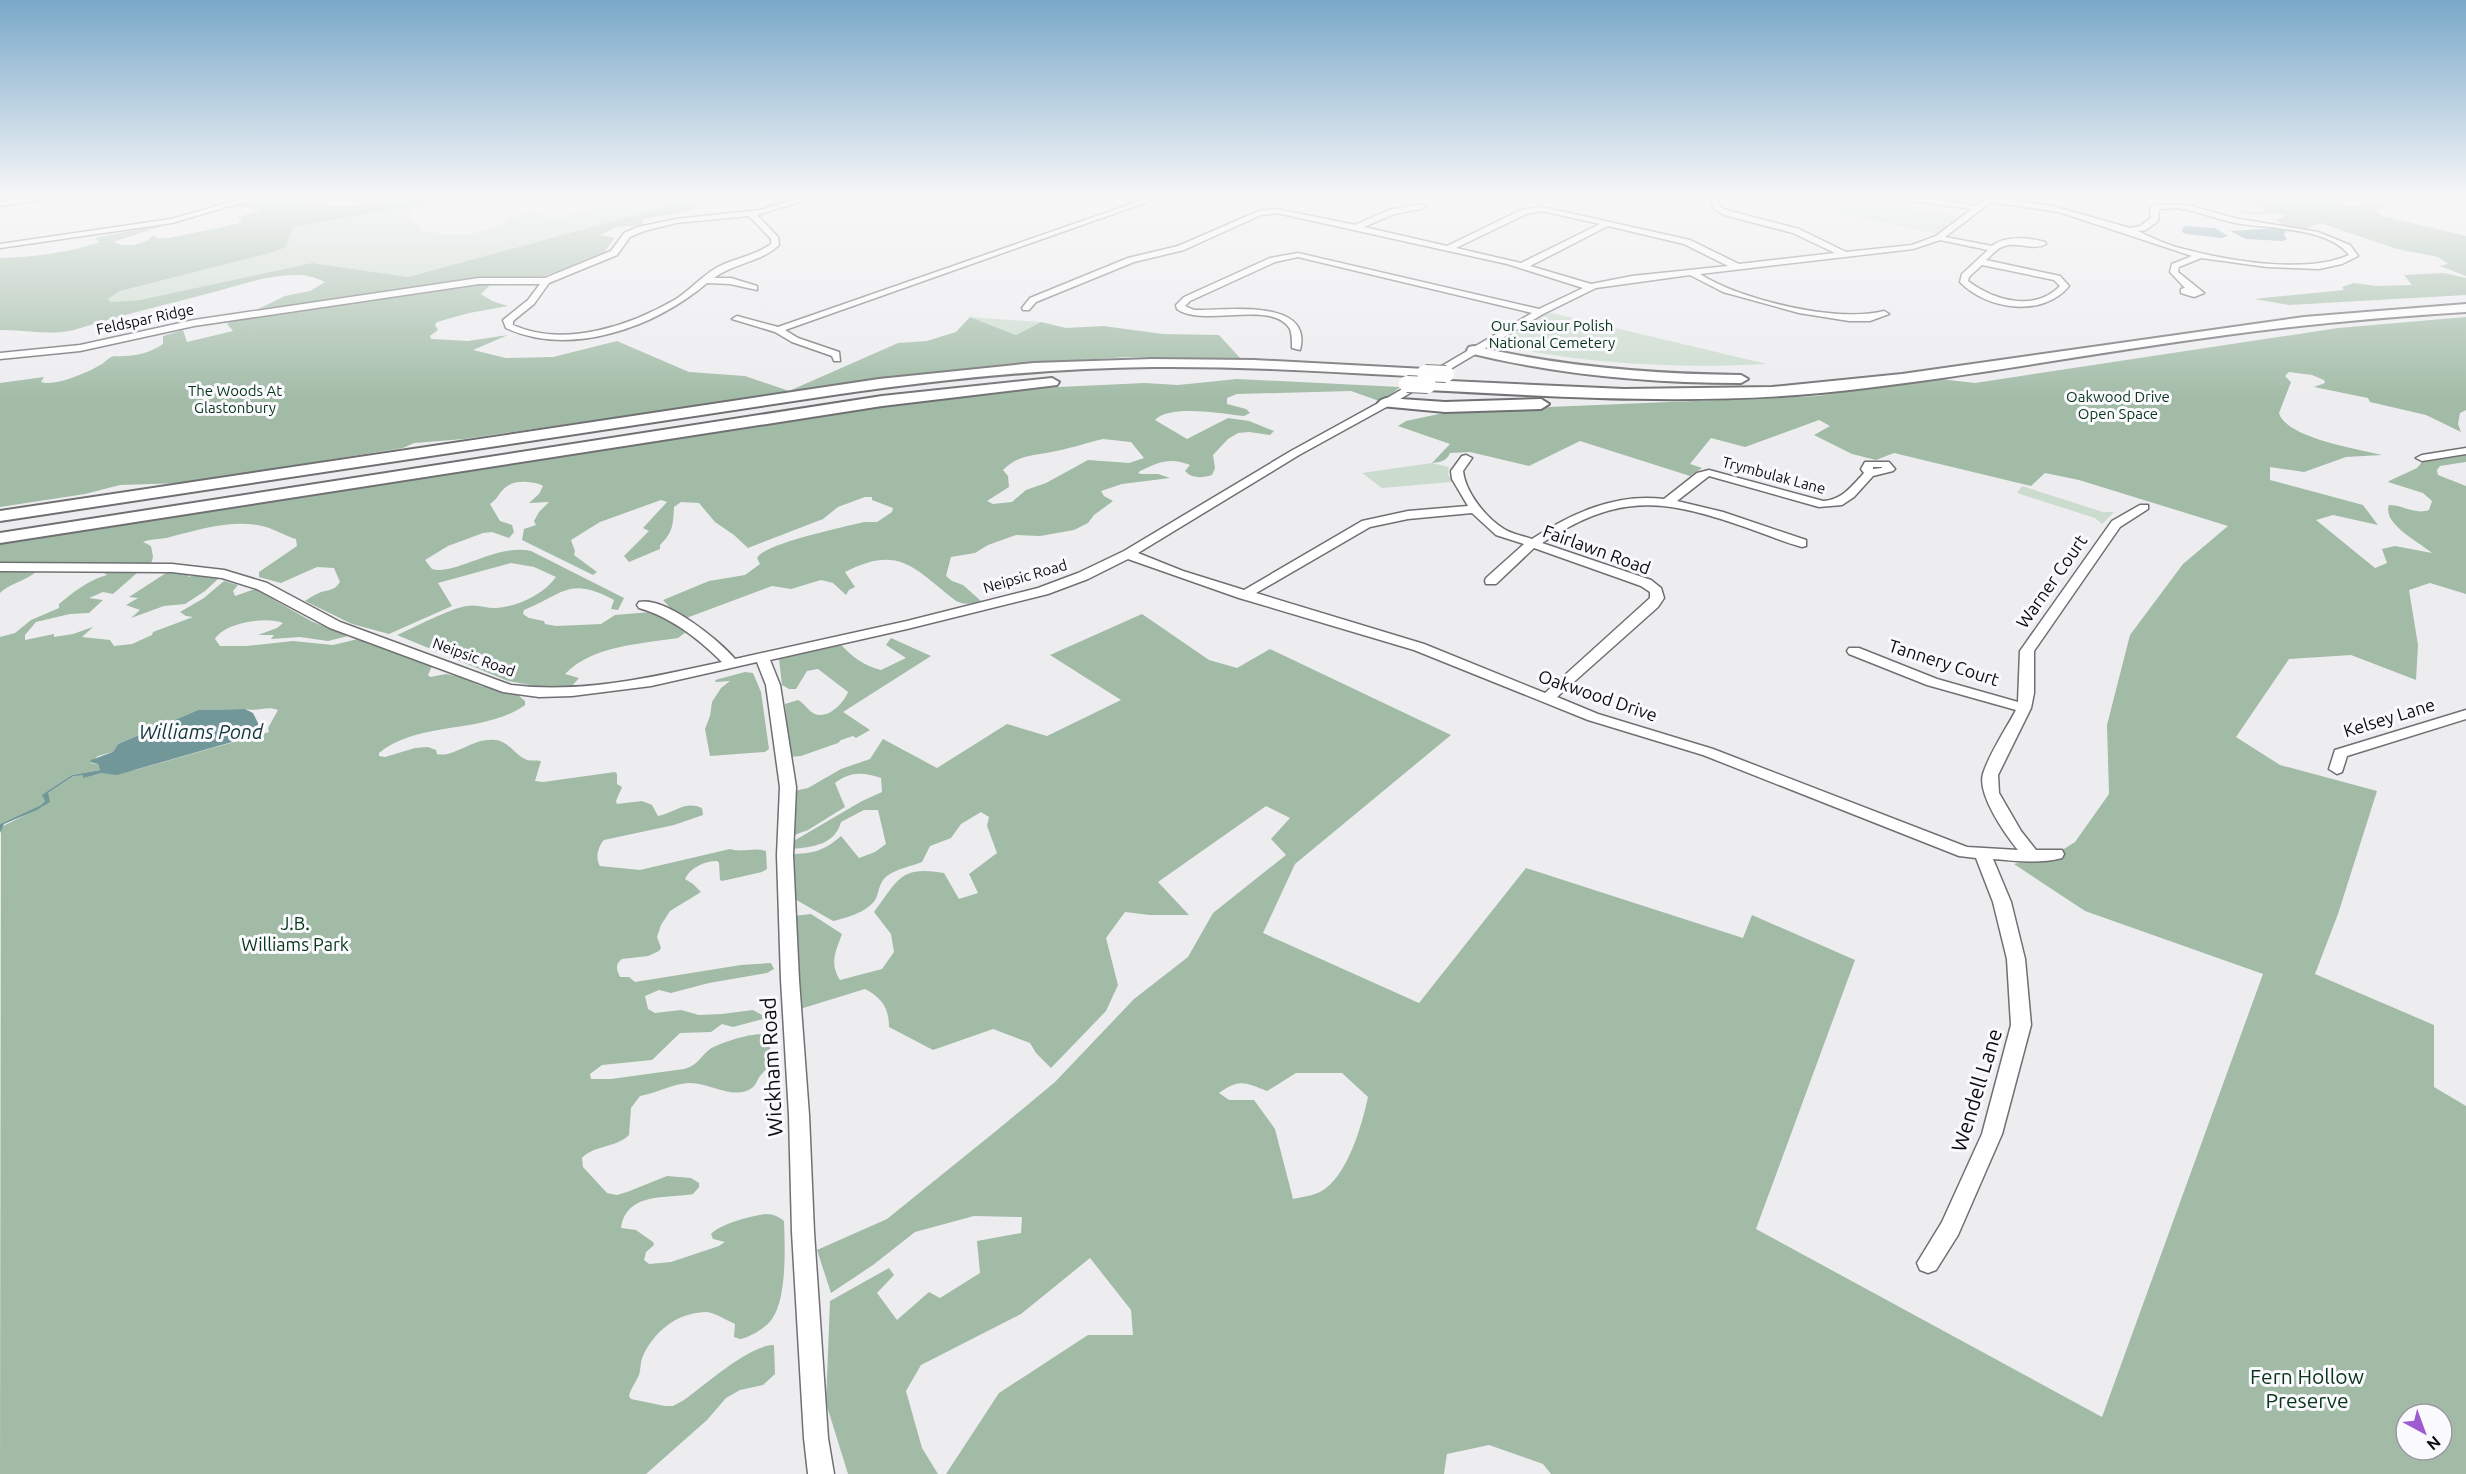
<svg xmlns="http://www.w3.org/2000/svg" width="2466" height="1474" font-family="Ubuntu,sans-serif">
<rect width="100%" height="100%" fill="#ededf0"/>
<g fill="#cbdbcd">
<polygon points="637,195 685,195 684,197 691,199 408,277 312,263 140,300 111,302 108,299 120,291 270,253 286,246 293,227 405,207 411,210 411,222 421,226 421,231 454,235 472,234 505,224 509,217 530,213 539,213 548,218 570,215"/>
<polygon points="1845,204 1909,207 1959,217 1937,234 1835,212"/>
<path d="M1548,312l219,52c-91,5 -185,0 -274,-20z"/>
<polygon points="970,317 1041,322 1016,335"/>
<polygon points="1432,463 1449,467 1448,474 1452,482 1382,488 1362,473"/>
<polygon points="2022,486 2103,512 2114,512 2102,524 2095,518 2017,493"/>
</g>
<g fill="#a1bba6" fill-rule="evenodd">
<path d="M406,195h68l-2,2 37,-2 -29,5 -75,7 -112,20 -7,20 -16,6 -150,38 -12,8 3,3 29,-2 172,-37 96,14 282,-77 -6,-3 1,-2h122l-36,13 -20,4 -1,-1 17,-5 1,-6 -24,-3 -21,1 -27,8 -7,5 -45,8 -2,6 -26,2 -16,8 15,3 -12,16 -6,3 -56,20 -59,1 -228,33 31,-15 25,-5 15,-9c-8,-4 -18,-7 -26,-7 -28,-1 -59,10 -85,17 -46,12 -92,23 -137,37 -26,8 -53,0 -77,1v-72c34,-1 67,-5 100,-16l-5,-3 3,-2 74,-14 -59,19c12,6 32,3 41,-7l3,3h11l69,-14 5,-3 -4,-4 23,-6 -23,-5c26,-14 58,-5 86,-1 26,3 57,-1 82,-10z"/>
<path d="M2222,195h90l37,11 35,-2 3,1 -6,2 3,2 -9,1 7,6 84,20v40l-26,-10 8,-2 -10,-7 -41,-8 -77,-26 -16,7 -20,-4 -8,-6 11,-5c-19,-4 -34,4 -48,-5l22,2 8,-4z"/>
<polygon points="2444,273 2466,278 2466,295 2289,305 2254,299 2344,290 2342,287 2354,283 2376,286 2412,285 2404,275"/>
<path d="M492,283l-11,11 11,7 16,5 -39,7 -32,9 -2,3 3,5 -8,6 1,3 37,2 40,-6 -35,15 33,8 47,-1 64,-16 72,31 56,4 44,15 109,-48 29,-2 29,-9 14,-15 46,18 25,-13 25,6 37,-2 60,8 56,1 22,24 -113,-2 -112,7 -117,12 -435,63 -50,4 -11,5 -220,35 -63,2 -35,9 -85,13v-124l44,-6 -3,5c14,5 48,-10 61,-18 4,-3 6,-6 12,-8 17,1 35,-2 49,-12v-8l20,-6 4,12 46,-11 -6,-7 3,-2 245,-38z"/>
<path d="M2466,317v93l-6,3 -2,11 3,8 -35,-17 -56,-13 -2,-4 -54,-11 11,-4 -1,-3 -12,-5 -23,-3 -4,4 6,6 -12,31c7,25 80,36 103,42l-36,2 -42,15 -34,-5v13l93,25 15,20 -45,-10 -17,5 59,48 12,-5 -5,-14 13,-3 37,7c-13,-11 -50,-29 -43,-48 14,0 26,10 40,5l3,-9 -9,-8 -35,-11 1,-1 28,-13 5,-6 44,-8v8l-26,4 -3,4 1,5 28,11v108l-36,-11 -21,7 9,55 -2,35 -65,-25 -62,4 -53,78 44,28 97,26 -39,123 -23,60 119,51v62l32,19v368h-915l-8,-10 -54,-19 -42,9 -3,20h-498l53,-81 89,-58h45l-2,-25 -41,-52 -69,56 -100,51 -15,26 16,57 16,26h-90l-22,-71 4,-102 59,-33 5,7 -17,18 20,27 32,-28 11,6 40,-25 -3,-32 44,-8 1,-16 -48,-1 -59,16 -42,33 -42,28 -14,-43 70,-31 109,-88 59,-49 79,-83 54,-42 25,-44 73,-58 -15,-16 19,-21 -24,-12 -108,76 31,33h-39l-25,-3 -19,26 12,47 -12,26 -55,57 -15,-15 -6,-10 -37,-14 -60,21 -44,-23c0,-19 -7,-29 -24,-38l-65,20 -7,-93 18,-2 31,20c-6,17 -13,29 -2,46l42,-11 12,-17 -3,-18 -17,-22c24,-32 26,-47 70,-39l15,26 19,-6 -9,-19 28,-21 -10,-27 2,-9 -8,-5 -20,12 -10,14 -21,8 -8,16c-10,4 -26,7 -35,14 -7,5 -8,14 -10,20 -5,15 -31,22 -44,25l-40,-23 -2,-44c21,0 33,-3 50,-18l18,22 16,-6 11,-8 -8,-34h-14l-23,12c-6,23 -29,25 -49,27v-7l70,-41 20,-9 -1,-14c-17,-6 -31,-7 -46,5l10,24 -37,23 -16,6 2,-45 14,-3 33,-19 29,-10 13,-20 54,29 70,-44 40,12 74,-36 -71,-45 92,-41 67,46 28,8 33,-19 181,86 -156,129 -32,69 156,70 107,-135 217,70 9,-23 103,45 -99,269 346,188 161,-443 -178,-63 -71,-47 42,-10 19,-12 34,-48 -2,-69 23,-90 53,-71 45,-38 -149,-46 -34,-7 -14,13 -137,-33 -18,7 -24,-6 -38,-19 16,-9 -11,-6 -74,27 -34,-9 -21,26 12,4 -12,8 -110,-35 -51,25 -59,-14 -20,1c-3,8 -10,9 -18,10l18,-19 -52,-18 8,-5 47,-10 365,-15 114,-18 43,5 363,-55zM1296,1073h46l26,24c-6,28 -21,81 -48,95 -8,4 -19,5 -27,7l-18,-70 -21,-29h-25l-10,-7c21,-15 26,-10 48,-2zM2406,1414h36v36h-36z"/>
<path d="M1237,379l163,8 -18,15 -31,-11 -114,3 -10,4v6l19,5 4,4 -6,3c-22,-2 -74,-12 -89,4l32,19 41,-21 21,3 25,10 -4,4 -21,-3 -11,1 -10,6 -15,16 2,13 -3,7c-10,3 -20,4 -27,-4l5,-6c-20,-8 -31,-3 -50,6l-2,2 3,1h17l12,4 -48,6 -21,7 3,5 9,5 -19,14 -6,8 -14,7 -34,6 -24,-1 -28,10 -13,8 -24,4 -5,19 6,5 11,4 18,16c-9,3 -17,4 -25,0 -42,-33 -57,-57 -111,-29l10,15 -6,3 -3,5 -13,-12 -12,-3 -30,9 -19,-3 -91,34 -18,-20 46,-19 36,-6 15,-11 -3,-6c8,-15 88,-31 107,-36h13l15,-10 1,-4 -21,-8v-3h-7l-27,10 -15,12 -75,29 -14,-13 -19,-13 -16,-19 -18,-1 -7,5c-1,19 -1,25 -14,38v4l-31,13 -5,-6 25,-25 -6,-3 24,-26 -6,-2 -61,22 -29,18 4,11 -1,4 23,17 -4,3 -71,-35 2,-11 12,-4 -2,-4 5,-9 10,-10 -20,1 10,-9 4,-8 -4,-2c-10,-3 -25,-4 -33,3 -7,5 -8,12 -16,17l10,17 12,4 2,7 -5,6 -17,-6 -9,1 -35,13 -23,14 7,9c22,7 65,-26 99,-18l93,47 -6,12 -7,-1 3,-9c-45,-24 -50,-6 -90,10l-1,4 6,4 15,3 1,3 11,2 45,-2 14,-9 36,-3 19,6 15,15 -7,5c-37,6 -85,7 -113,36l14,4 -7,8h-36l-28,-5 -111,-46c19,-8 51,-26 70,-29 9,-2 18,2 28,2 22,-1 48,-13 61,-31l-22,-10 -23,-4 -73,20 14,23 -63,28 -37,-10 -47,-23c4,-3 9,-6 14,-8 10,-4 14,-1 21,-11l-6,-14 -17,-1 -36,16 -22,-6v-5l38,-26 -1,-7c-11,-3 -23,-11 -34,-13 -29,-7 -65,4 -92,11 -10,3 -18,1 -27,5l8,4 2,11 -2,7h-151v-21l903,-141 134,-14 108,-5 33,2zM1103,439l28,3 13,16 -15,5 -41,-3 -42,23 -20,7 -14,12 -19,2 -6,-3 22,-14 -1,-11 -5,-6c15,-15 29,-14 48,-18 18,-3 35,-9 52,-13z"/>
<path d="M0,571h37c-11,10 -29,13 -37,22z"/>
<path d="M124,571l13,2 -24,21 -10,-2 -14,6 14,2 -14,13 -19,1 -34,8 -11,13v5l29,-6v3l19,-3 20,-7 -11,10 28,3 4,6 18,-2 20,-9 1,-3 40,-15 -7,-1 -6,-4 24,-14 20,-17 14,4 -5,6 2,5 20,-7 56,32 37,15 -20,5 -28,-4 -29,2 3,-4h-16l19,-7 6,-5c-17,-7 -59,0 -68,16l5,7h26l47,-5 40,4 25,-6 74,27 -4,9 2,2 16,-3 14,3 21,9 37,9 7,6v4c-42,30 -105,15 -146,48v3l6,1 30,-9 13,-1 8,3 1,4c18,4 36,-17 58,-14 14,1 19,15 32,20 4,1 9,0 14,1l-6,20 8,1 72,-10 2,2v10l5,3 -6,14 1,3 25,-3 10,4 6,11c15,-3 28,-16 44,-8l1,7 -29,10 -70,15c-6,6 -9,19 -4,26l40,4 90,-21c13,4 25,-2 36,2l1,18 -5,3 -40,9 -2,-1 -1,-17 -2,-2c-13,0 -27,7 -32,18l8,5 8,8 -31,19 -9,14 -4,12 4,11 -2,3 -11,5 -26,3c-8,6 -5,11 -2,18h9l6,5 106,-17 30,-2 3,6 -7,4 -58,10 -38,10 -12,-3 -14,6 3,13 7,4 26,-3 18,5 23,-1 31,-4 9,5 1,4 -30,8 -11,-3 -11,8 -31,1 -28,27 -50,5 -12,9 1,5h20l73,-10c13,-3 16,-12 26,-20 9,-6 46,-18 55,-14l9,23c-4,8 -9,12 -14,18 -3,4 -4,9 -8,12 -18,13 -44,-6 -63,-5 -18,1 -31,10 -49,13l-9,12 -2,27c-13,13 -35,10 -47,23l1,9 24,26 10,2 10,-3 40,-16 24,2 8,5v4l-6,7c-26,5 -66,-3 -72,34l15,2 17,12 1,3 -8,7 -2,8 5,4 22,-2 48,-16 6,-4 -12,-3 -2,-5c9,-10 42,-19 55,-20 8,0 13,3 18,7 1,26 3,77 -12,98 -6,9 -22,18 -32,20l-6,-2 1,-13c-9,-4 -21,-12 -30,-12 -29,1 -51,20 -62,44 -3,6 -2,13 -4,19 -3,7 -8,13 -10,21l2,3 34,7h8l11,-6c21,-15 65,-55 90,-55l1,29 -12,11 -23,5 -14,8 -19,22 -61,54h-646l1,-647 43,-21 4,-13 28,-18 59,-5 134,-38 -1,-4 10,-18c-11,-5 -22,2 -33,-1l-47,1 -80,34 -5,8 -15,4 -8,7 8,1 2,6 -28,5 -29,20 2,6 -4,4 -41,19v-187l15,-4 16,-13 28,-12v-4c15,-12 29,-24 48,-29l-4,-3z"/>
<polygon points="166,573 189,573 188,577 197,574 218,579 205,591 185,604 164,606 131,618 140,610 126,605 138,598 129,597"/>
<path d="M891,638l40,18 -88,56 27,18 -14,8 -3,-2 -12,4 -3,3 -37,13 -11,1 -5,-53 13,-4c6,3 9,9 15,13 14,8 31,-10 35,-21l-30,-23 -11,2 -11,18h-7l-7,-4 -3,-26 62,-14c12,12 23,21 40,25l25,-12 -20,-13z"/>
<polygon points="745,672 753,673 761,692 769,749 765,752 710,756 705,729 710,716 712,702 721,688 730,681 716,682 715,680"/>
</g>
<g fill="#729798">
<polygon points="2186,226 2215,228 2228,236 2222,238 2185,234 2182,232 2182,228"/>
<polygon points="2279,228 2286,231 2284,235 2287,239 2283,241 2246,239 2230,231"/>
<polygon points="245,709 253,713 258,723 258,733 253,736 117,775 101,773 83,778 83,775 74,776 48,793 50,802 37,810 4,824 0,833 0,824 41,805 45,801 42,795 72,775 100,770 98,764 90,762 91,760 113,752 118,744 198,710"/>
</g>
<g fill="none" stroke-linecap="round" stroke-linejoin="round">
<defs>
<g id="minor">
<polygon points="51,195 67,195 0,206 0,202"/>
<polygon points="256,195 267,195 172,223 0,248 0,244 171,219"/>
<path d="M812,195h10l-65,20 21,22 1,8c-17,17 -46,18 -65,33h17l26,8v4l-27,-6 -23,-1c-52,44 -136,75 -201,45l-3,-8 25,-20 12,-16h-61l-285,42 -114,25 -80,8v-6l80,-8 114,-25 285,-42h66l66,-27 13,-18 14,-6 38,-8 84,-9zM749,216l22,23v5c-16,12 -37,14 -55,24 -15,9 -25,21 -40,31 -46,27 -112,49 -163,26v-4l21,-17 15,-21 68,-28 13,-18 14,-6 32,-8z"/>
<polygon points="1157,195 1167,195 785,330 798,338 839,352 840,361 834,361 832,356 792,342 775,332 732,319 737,316 778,327"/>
<polygon points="1618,195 1627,195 1623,197"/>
<path d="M1711,195h6l3,12 10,4 69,18 47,23 66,-7 24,-9 36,-27 -89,-12 -3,-2 45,2 51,9 15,-11h7l-2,3 56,8 78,22 10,-2 11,-8 -1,-8 4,-5h33l47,13 84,14 32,13 8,11 -16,8 -23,5 -52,-2 -66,-9 -22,9 -1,5 26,21 -10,4 -13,-4v-4l4,-1 -15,-16 2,-8 20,-8 -133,-44 -68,-10 -46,35 47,9c13,-11 38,-8 53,-4l1,2c-14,8 -29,-4 -44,3 -6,2 -11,9 -16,13l74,16 9,10c-26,32 -82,24 -109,-4l2,-8 26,-24 -48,-10 -27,9 -213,25c40,26 137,49 184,37l5,3 -19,7h-21l-50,-8 -76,-21 -33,-17 -94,13 -53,26 -153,91 -91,50 -161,98 45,18 61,19 118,-69 46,-10 60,-5 -16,-27 -1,-8 11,-15 4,-1 6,3 -9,13c2,21 23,47 41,58 8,5 19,7 28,10 40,-26 84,-46 132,-40l33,-26 12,-3 114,31c19,-1 29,-15 41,-28l-3,-4 4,-7h24l6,7 -2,2 -20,5 -19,21 -12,8 -23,2 -110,-31 -32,25 46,11 83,28v6l-4,1c-22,-6 -44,-16 -66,-23 -79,-27 -122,-28 -194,19l109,37 10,8 3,10 -6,9 -101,90 41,17 115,35 254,98 51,3c-13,-16 -41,-56 -35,-76 6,-20 23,-45 33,-64l-89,-25 -78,-31 -2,-3 2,-3h10l78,31 81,23 2,-51 92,-130 28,-16h8v4l-28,18 -86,124v42l-3,15 -33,67 1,18 22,38 15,19h26l2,4 -2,4c-22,6 -46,3 -69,1l18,43 14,57 6,66 -29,109 -44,101 -22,35 -8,3 -8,-3 -3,-7 25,-41 40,-88 29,-109 -4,-66 -14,-57 -17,-44 -17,-2 -256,-101 -115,-35 -174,-70 -175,-52 -111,-39 -40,20 -40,15 -141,35 -137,31 10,25 16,102 -3,68 6,125 10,135 5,117 14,206 6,36h-26l-4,-36 -12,-206 -3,-117 -8,-135 -4,-125 3,-68 -14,-102 -9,-23 -106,24 -79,10 -33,1 -36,-5 -173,-64 -73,-39 -35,-11 -50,-6 -172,-1v-8l172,1 52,6 43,13 73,39 171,63c71,9 142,-8 211,-23 -23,-23 -51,-45 -83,-54l-2,-3 2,-3c26,-6 80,38 96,57l172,-38 131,-33 40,-15 46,-22 167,-100 91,-50 150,-88 -234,-56 -23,5 -85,39 -5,5 9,4c29,1 120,-13 106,40l-8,-2c0,-6 0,-14 -2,-19 -17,-30 -87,-1 -113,-20l-1,-4 8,-8 86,-39 28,-5 241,56 44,-21 -76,-24 -230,-51 -16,2 -77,35 -50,12 -98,40 -7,8h-6l-1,-2 8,-10 98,-40 50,-12 81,-35 18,-2 78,16 34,-15 32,-6 4,2 -1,2 -30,6 -30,13 83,19 74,-36 21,-3 148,33 49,24 96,-11 -42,-20 -69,-18 -11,-7zM2177,208c21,3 39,11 59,15 32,6 92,4 113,32 -44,20 -127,5 -173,-8 -13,-4 -26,-10 -38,-16l8,-1 12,-9 1,-12zM1542,211l58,13 -79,39 -65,-15 70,-34zM1608,226l76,18 44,22 -96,10 -41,8 -61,-18zM1982,265l72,15 6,6c-25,26 -66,15 -92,-5l1,-4zM1873,467h9v1l-9,1zM1472,513l24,22 28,9 -38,34 -1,3 1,3h10l38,-36 107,38 9,6v6l-105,95 -121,-49 -168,-51 114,-66 38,-8z"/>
<polygon points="2378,195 2387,195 2397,201 2390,203"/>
<polygon points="2466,448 2466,454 2422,461 2416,458 2422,455"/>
<polygon points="2466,710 2466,719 2347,756 2342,772 2337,774 2329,769 2335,750"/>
</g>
<g id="highway">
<path d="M2466,304v8c-80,5 -160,12 -240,23 -135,18 -269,44 -405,58 -131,12 -262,4 -393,-3l-8,-5 8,-5 196,9 148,-2 130,-13 402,-57z"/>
<path d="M1474,346c88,21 177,28 267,29l7,4 -7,4c-92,0 -182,-8 -272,-30l-2,-3 2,-3z"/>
<path d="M1152,359l102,1 171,9 7,4 -7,4c-91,-5 -182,-11 -273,-10 -104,1 -208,12 -312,27l-840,127v-10l879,-132 155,-16z"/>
<polygon points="1052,378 1059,382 1057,385 882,406 0,543 0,533 882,396"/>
<polygon points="1386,398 1445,402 1541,399 1549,404 1541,409 1445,412 1381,406 1378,403 1381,400"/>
</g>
</defs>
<use href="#minor" stroke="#707073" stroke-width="3"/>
<use href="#highway" stroke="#707073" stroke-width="4"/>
<use href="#minor" fill="#fff" fill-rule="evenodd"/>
<use href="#highway" fill="#fff" fill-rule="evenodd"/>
<defs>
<g id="highway-bridge">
<polyline points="1425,373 1446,374"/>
<polyline points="1407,384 1428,385"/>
</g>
</defs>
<use href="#highway-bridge" stroke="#707073" stroke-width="18" stroke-linecap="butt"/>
<use href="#highway-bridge" stroke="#fff" stroke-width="16"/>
</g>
<linearGradient id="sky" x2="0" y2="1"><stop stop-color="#79a8c8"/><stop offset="0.49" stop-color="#f7f7f8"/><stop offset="1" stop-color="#f7f7f8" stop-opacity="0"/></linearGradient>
<rect width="2466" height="401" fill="url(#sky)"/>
<g text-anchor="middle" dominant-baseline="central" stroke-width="6" stroke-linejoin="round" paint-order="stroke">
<g font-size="15" fill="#0c0c0d" stroke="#fafafe">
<text transform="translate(145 319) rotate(-12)">Feldspar Ridge</text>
<text transform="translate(1774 475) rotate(15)">Trymbulak Lane</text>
<text transform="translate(1025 576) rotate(-16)">Neipsic Road</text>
<text transform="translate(474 657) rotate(20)">Neipsic Road</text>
</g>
<g font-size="15" fill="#083518" stroke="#fafafe">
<text x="1552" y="325">Our Saviour Polish<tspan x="1552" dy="17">National Cemetery</tspan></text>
<text x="235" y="390">The Woods At<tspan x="235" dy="17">Glastonbury</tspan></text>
<text x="2118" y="396">Oakwood Drive<tspan x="2118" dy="17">Open Space</tspan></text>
</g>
<g font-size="18" fill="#0c0c0d" stroke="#fafafe">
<text transform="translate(1597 549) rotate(20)">Fairlawn Road</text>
<text transform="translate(2051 581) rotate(-55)">Warner Court</text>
<text transform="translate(1944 662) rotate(18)">Tannery Court</text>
<text transform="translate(1598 695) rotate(19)">Oakwood Drive</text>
<text transform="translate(2389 717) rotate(-17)">Kelsey Lane</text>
</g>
<g font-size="18" fill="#083518" stroke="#fafafe">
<text x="295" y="923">J.B.<tspan x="295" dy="21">Williams Park</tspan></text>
</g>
<g font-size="20" font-style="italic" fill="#113738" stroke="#fafafe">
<text x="201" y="731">Williams Pond</text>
</g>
<g font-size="21" fill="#0c0c0d" stroke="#fafafe">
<text transform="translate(771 1067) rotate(-93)">Wickham Road</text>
<text transform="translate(1976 1090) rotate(-73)">Wendell Lane</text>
</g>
<g font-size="21" fill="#083518" stroke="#fafafe">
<text x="2307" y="1376">Fern Hollow<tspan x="2307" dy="24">Preserve</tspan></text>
</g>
</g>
<g transform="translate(2424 1432) rotate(139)"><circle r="28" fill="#fafafe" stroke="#9b9b9e" stroke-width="1.5"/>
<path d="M0-4.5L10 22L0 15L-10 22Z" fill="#9e5acf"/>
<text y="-9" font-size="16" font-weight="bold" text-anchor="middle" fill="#0c0c0d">N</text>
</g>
</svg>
